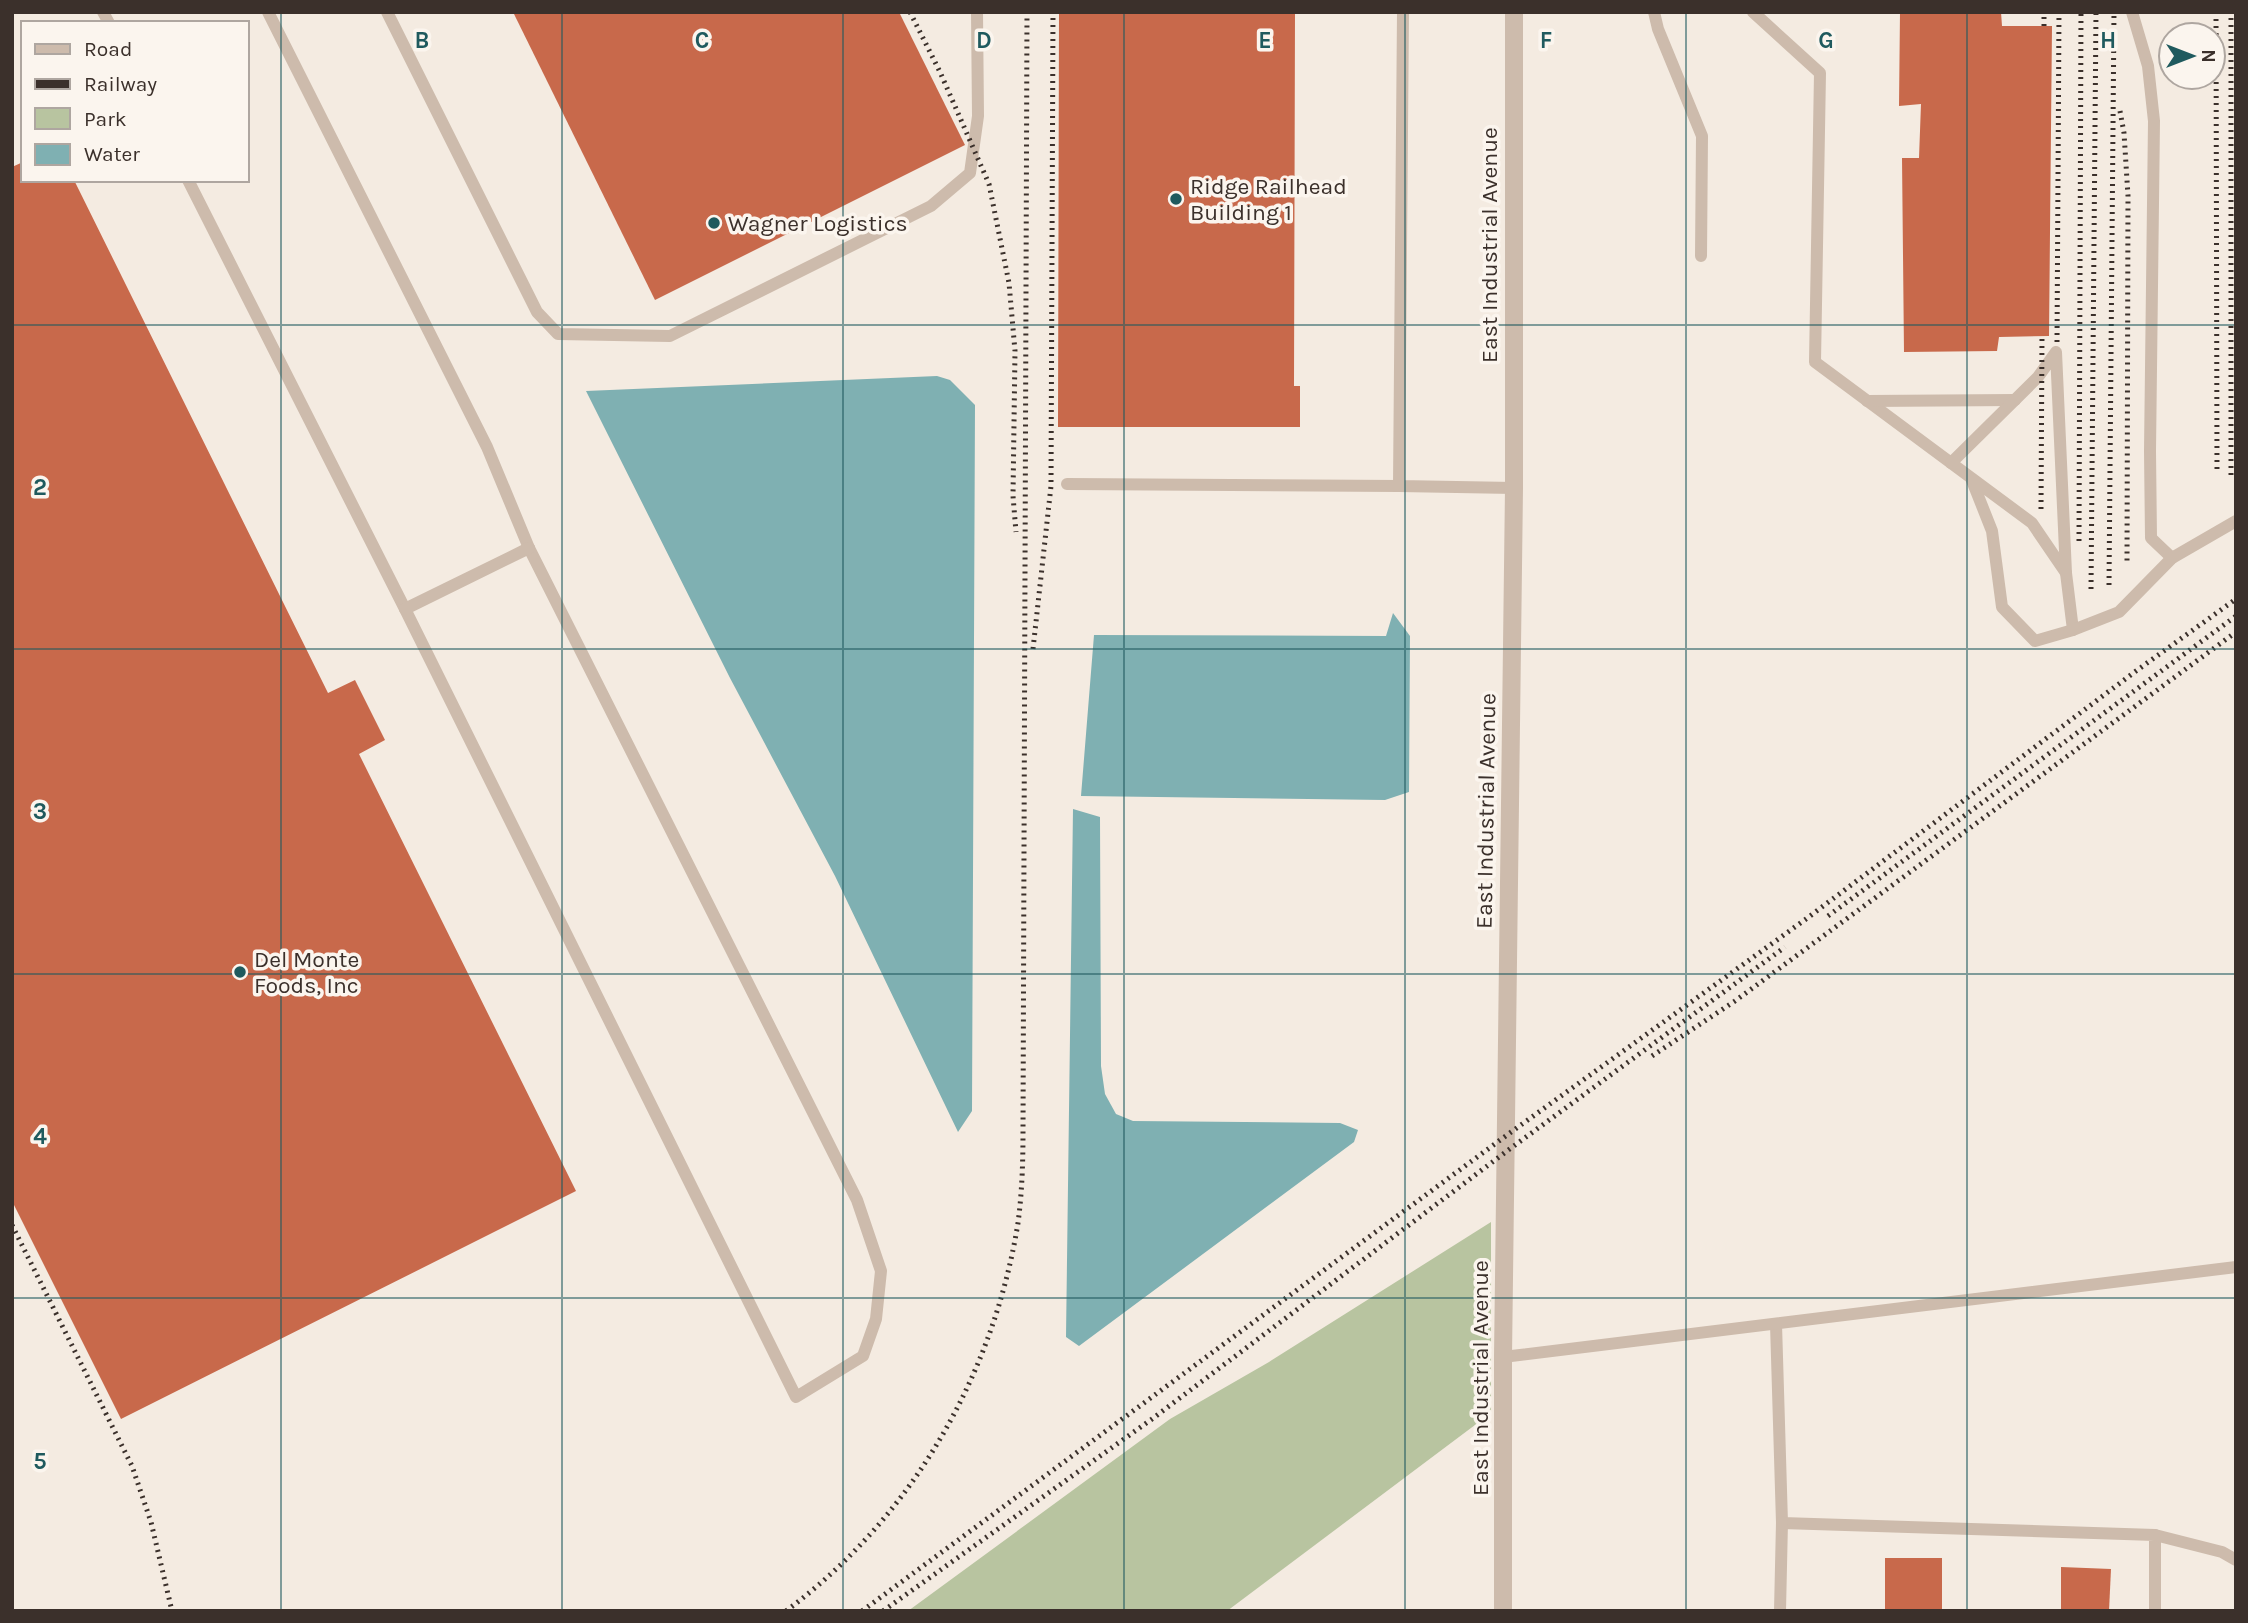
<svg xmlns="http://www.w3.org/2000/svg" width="2248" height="1623" font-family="Karla,sans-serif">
<rect width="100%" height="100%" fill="#f4ebe1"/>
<polygon fill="#b8c4a0" points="1491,1222 1491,1413 1227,1611 908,1611 1170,1419 1269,1362"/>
<g fill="#7fb0b2">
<polygon points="937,376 950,380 975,405 972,1111 958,1132 835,876 730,678 586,391"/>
<polygon points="1393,613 1410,636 1409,792 1385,800 1081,796 1094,635 1386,636"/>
<polygon points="1073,809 1100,817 1101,1066 1105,1094 1116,1114 1133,1121 1340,1123 1358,1130 1354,1142 1079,1346 1066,1337"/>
</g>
<g fill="#c8694b">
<polygon points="513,12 899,12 965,145 655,300"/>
<polygon points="1059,12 1295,12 1294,386 1300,386 1300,427 1058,427"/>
<polygon points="1900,12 2001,12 2002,26 2052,26 2049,336 1999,337 1997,351 1904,352 1902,158 1919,158 1921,104 1899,106"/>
<polygon points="23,162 23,180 74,180 328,693 355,680 385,740 359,754 576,1191 121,1419 12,1201 12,167"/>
<rect x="1885" y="1558" width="57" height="53"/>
<polygon points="2061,1567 2111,1569 2109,1611 2061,1611"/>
</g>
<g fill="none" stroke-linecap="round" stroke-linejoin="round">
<g stroke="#cdbbac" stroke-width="12">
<polyline points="103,12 109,23"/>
<polyline points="387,12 537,312 558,334 670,336 931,206 970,173 978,116 977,12"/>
<polyline points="1403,12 1399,486 1514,488"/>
<polyline points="1654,12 1658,29 1702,136 1701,256"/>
<polyline points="1753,12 1820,73 1815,362 2032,523 2066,573 2073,630 2035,641 2002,607 1992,531 1971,478"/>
<polyline points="2132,12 2148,66 2154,121 2150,451 2151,538 2172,558"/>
<polyline points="188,180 405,609 796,1397 863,1356 876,1319 881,1271 857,1200 529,548 487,447 268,12"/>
<polyline points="1867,401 2015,400"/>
<polyline points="1951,463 2038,377 2056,352 2066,573"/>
<polyline points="1067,484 1399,486"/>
<polyline points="405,609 529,548"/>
<polyline points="2073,630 2119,612 2172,558 2236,521"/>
<polyline points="1776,1324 1782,1523 2155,1535 2155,1611"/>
<polyline points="1503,1357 2236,1267"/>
<polyline points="2155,1535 2222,1552 2236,1560"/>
<polyline points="1780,1611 1782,1522"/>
</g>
<polyline stroke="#cdbbac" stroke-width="18" points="1503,1611 1503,1357 1514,488 1514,12"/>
<g stroke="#3b302b" stroke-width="5" stroke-dasharray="2 5" stroke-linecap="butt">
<polyline points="910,12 940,72 989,184 1009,283 1015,351 1013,496 1016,532"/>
<polyline points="2216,12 2217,471"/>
<polyline points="2044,26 2044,12"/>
<polyline points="2120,111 2124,133 2128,196 2127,562"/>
<polyline points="2057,342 2059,12"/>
<polyline points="2231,475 2231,12"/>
<polyline points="2041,509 2042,336"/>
<polyline points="2079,541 2081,12"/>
<polyline points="2109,585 2114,12"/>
<polyline points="2091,589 2096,12"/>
<polyline points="1033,649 1051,486 1053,12"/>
<polyline points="1828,916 2236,616"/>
<polyline points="1652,1056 1735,1001 2236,632"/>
<polyline points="12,1225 132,1466 151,1522 172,1611"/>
<path d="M786,1611c125,-93 207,-234 232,-388 4,-30 5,-61 5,-91l4,-1120"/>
<polyline points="862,1611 1507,1135 1806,919 2136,671 2236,599"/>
<polyline points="883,1611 1152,1419 1507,1151 1785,947"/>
</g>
</g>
<path fill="none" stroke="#1f5a5e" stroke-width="2" stroke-opacity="0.55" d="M281,12v1599M562,12v1599M843,12v1599M1124,12v1599M1405,12v1599M1686,12v1599M1967,12v1599M12,325h2224M12,649h2224M12,974h2224M12,1298h2224"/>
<g fill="#1f5a5e" stroke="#fbf5ee" stroke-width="2.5">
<circle cx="1176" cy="199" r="7"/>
<circle cx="714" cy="223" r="7"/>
<circle cx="240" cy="972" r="7"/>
</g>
<g text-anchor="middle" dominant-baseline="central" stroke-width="7" stroke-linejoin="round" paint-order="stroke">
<g font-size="23" fill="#3b302b" stroke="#fbf5ee" text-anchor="start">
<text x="1190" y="186">Ridge Railhead<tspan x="1190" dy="26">Building 1</tspan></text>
<text x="728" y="223">Wagner Logistics</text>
<text x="254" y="959">Del Monte<tspan x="254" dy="26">Foods, Inc</tspan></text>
</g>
<g font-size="23" fill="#3b302b" stroke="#fbf5ee">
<text transform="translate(1489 245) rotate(-90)">East Industrial Avenue</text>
<text transform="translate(1486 811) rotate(-89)">East Industrial Avenue</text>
<text transform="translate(1480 1378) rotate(-90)">East Industrial Avenue</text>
</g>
</g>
<g font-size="23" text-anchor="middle" font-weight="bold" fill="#1f5a5e" stroke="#fbf5ee" stroke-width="7" stroke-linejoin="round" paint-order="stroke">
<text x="422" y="48">B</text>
<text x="702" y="48">C</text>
<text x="984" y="48">D</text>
<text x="1265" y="48">E</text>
<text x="1546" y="48">F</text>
<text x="1826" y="48">G</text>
<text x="2108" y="48">H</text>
<text x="40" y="495">2</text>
<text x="40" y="819">3</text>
<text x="40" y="1144">4</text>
<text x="40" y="1469">5</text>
</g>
<rect width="2248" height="1623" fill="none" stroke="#3b302b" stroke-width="28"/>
<rect x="21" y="21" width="228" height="161" fill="#fbf5ee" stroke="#aea6a0" stroke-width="2"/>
<rect x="35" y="44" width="35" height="10" fill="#cdbbac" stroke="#aea6a0" stroke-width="2"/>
<text x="84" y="56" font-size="21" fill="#3b302b">Road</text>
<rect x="35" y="79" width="35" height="10" fill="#3b302b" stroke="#aea6a0" stroke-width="2"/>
<text x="84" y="91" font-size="21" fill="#3b302b">Railway</text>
<rect x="35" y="108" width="35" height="21" fill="#b8c4a0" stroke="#aea6a0" stroke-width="2"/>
<text x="84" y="126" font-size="21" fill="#3b302b">Park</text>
<rect x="35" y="144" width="35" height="21" fill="#7fb0b2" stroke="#aea6a0" stroke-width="2"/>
<text x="84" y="161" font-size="21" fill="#3b302b">Water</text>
<g transform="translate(2192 56) rotate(90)"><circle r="33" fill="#fbf5ee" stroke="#aea6a0" stroke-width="2"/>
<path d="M0-5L12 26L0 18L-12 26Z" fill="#1f5a5e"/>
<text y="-10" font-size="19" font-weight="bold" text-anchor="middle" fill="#3b302b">N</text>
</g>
</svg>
